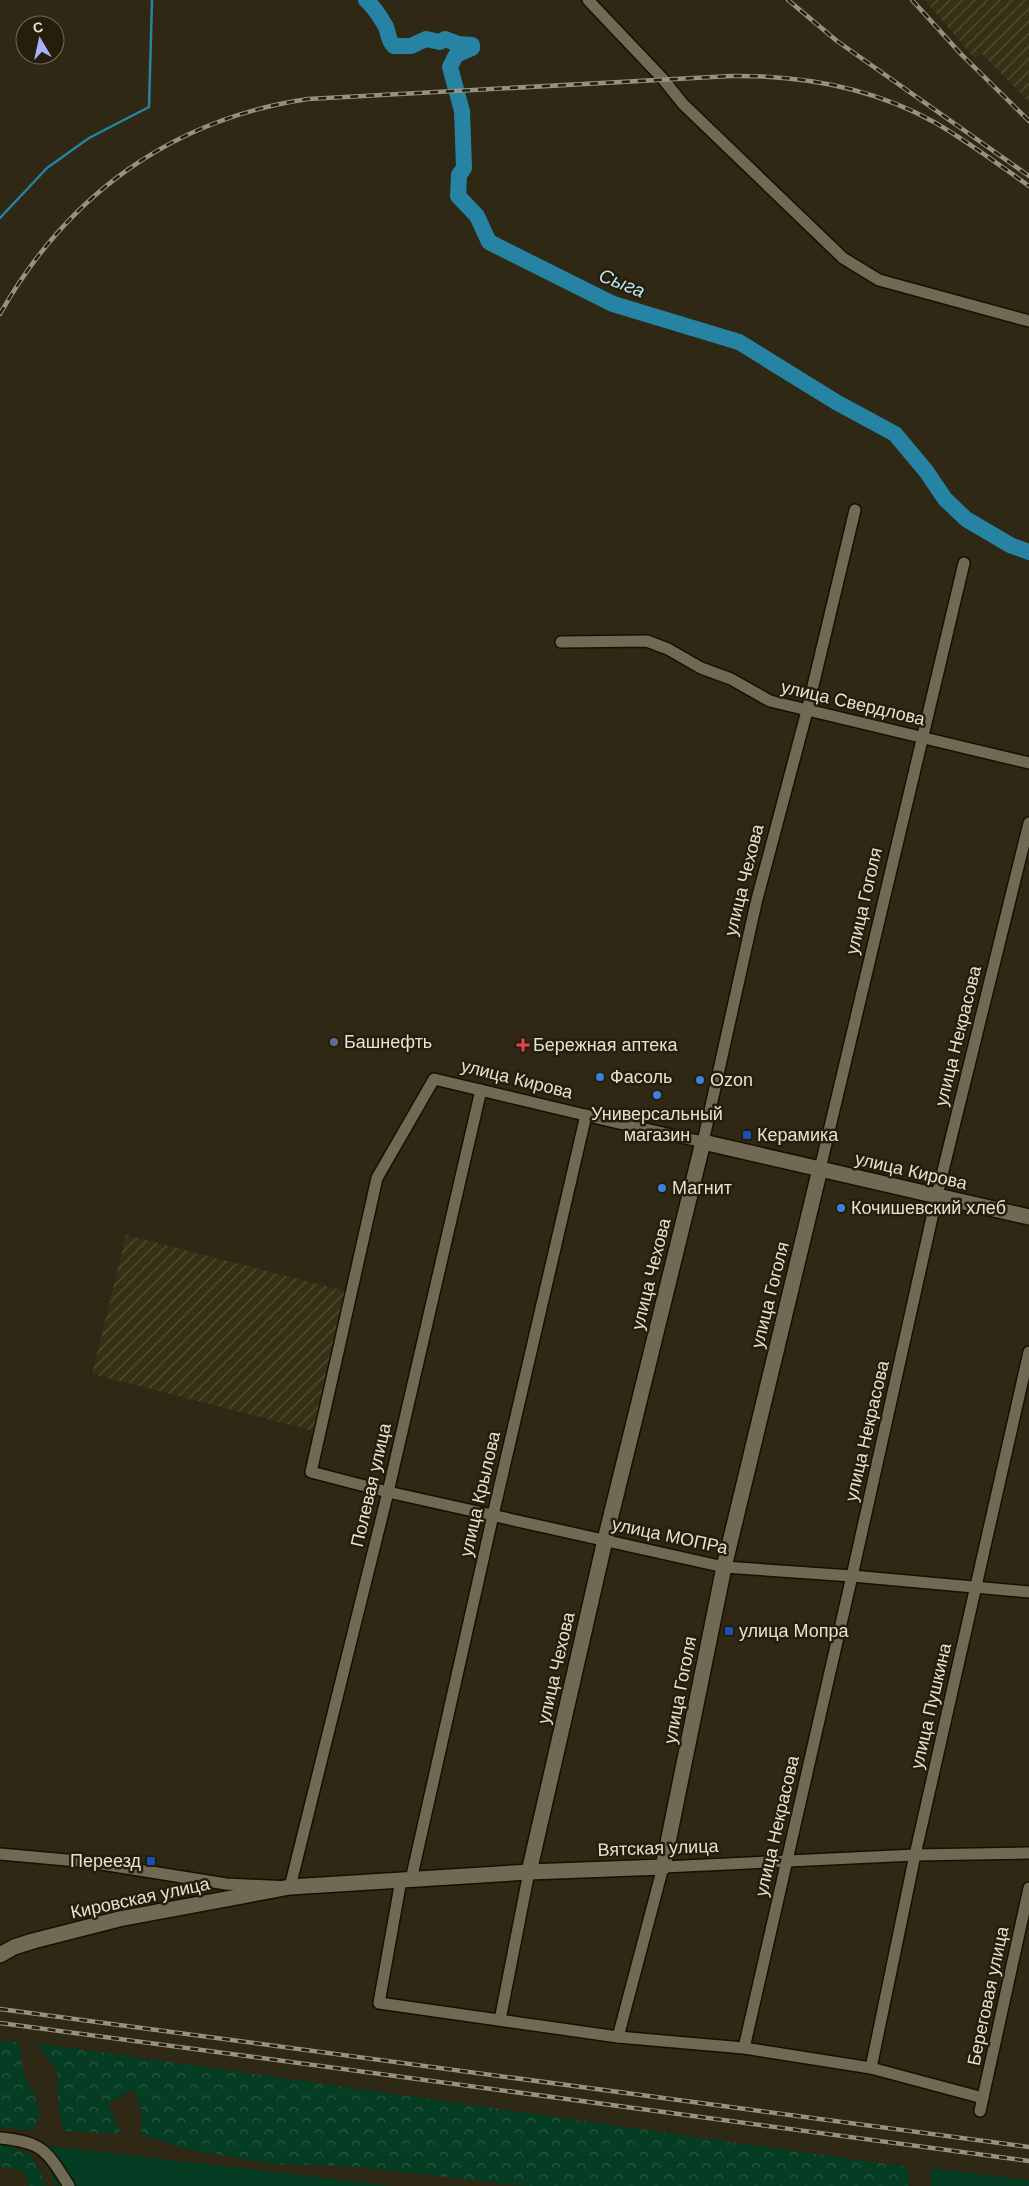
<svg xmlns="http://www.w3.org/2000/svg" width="1029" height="2186" font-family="Helvetica,sans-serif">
<defs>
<pattern id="industrial-furrows" width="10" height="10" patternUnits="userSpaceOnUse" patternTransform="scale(1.25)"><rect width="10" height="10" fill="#383015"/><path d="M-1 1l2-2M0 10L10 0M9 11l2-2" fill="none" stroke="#554e36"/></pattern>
<pattern id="forest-crowns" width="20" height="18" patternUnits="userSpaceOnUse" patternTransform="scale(1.25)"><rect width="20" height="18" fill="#053d24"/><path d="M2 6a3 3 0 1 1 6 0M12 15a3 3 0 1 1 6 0" fill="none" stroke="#295943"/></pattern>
</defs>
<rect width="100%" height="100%" fill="#2e2814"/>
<g fill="url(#industrial-furrows)">
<polygon points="925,0 1029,0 1029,102 982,54 975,59"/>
<polygon points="126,1235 345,1291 314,1431 92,1374"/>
</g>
<g fill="#053d24">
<polygon points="40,2145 393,2186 56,2186"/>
<polygon points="930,2168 1029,2180 1029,2186 931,2186"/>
</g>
<g fill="url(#forest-crowns)">
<polygon points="0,2042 19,2042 24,2076 34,2093 40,2113 34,2131 0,2127"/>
<polygon points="36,2043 907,2167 910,2186 529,2186 349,2166 274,2164 191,2150 141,2135 142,2110 133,2089 108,2104 121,2134 63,2131 58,2104 57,2071"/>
<polygon points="0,2145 13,2147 32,2155 47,2186 28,2186 29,2183 21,2170 0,2167"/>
</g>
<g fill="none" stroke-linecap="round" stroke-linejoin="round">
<polyline stroke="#2683a4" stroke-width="2.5" points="0,218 47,168 89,138 149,107 152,0"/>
<path stroke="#2683a4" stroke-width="16" d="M366,0c8,7 15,18 20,27 3,8 2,13 8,19h17l15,-7 14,3 5,-3 13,5 14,1v3l-16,7 -6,12 12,44 2,57 -5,7 -1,21 19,20 12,26 124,62 126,38 97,60 59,32 31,37 19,28 21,20 44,26 19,7"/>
<defs>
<g id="minor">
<polyline points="588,0 663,79 683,104 843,258 879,280 1029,321"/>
<polyline points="855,510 807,711 756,903 703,1142 610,1121 434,1079 377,1178 311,1472 388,1492 724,1567 852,1576 1029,1592"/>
<polyline points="561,642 647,641 668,649 701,668 731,679 770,701 1029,763"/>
<polyline points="820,1169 964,563"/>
<polyline points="0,1854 89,1862 226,1884 290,1887 388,1492 481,1090"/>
<polyline points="401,1880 379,2003 618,2037 744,2048 871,2068 983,2098"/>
<polyline points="411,1880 493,1515 586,1115"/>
<polyline points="500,2020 529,1872"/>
<polyline points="618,2037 663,1867 915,1855 1029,1853"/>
<polyline points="744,2048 852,1576 937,1195 1029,823"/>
<polyline points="871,2068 915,1855 1029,1352"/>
<polyline points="980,2111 1029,1888"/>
<path d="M0,2138c43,4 47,13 69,48"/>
</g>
<g id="secondary">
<polyline points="529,1872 605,1540 703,1142 1029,1217"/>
<polyline points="0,1955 14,1947 33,1941 119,1919 290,1887 529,1872 663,1867 724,1567 820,1169"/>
</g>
</defs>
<use href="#minor" stroke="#161001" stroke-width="14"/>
<use href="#secondary" stroke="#161001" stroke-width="18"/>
<use href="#minor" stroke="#706a54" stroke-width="11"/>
<use href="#secondary" stroke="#706a54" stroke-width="15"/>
<defs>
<g id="rail">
<polyline points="788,0 837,41 1029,176"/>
<polyline points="912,0 961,54 1029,121"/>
<path d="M0,314c67,-119 172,-195 308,-215l423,-23c71,-1 140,11 203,46 33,19 64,42 95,64"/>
<polyline points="0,2009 1029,2147"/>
<polyline points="0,2023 1029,2161"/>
</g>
</defs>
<use href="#rail" stroke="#969182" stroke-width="4.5"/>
<use href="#rail" stroke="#241e0b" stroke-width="2.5" stroke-dasharray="8" stroke-linecap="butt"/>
</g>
<circle fill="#5c6f8a" stroke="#241e0b" stroke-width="2" cx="334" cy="1042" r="5"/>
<path fill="#e0444e" stroke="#241e0b" stroke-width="2" d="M520.5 1037.5h5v5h5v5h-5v5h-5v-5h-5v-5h5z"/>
<g fill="#3f7fe0" stroke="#241e0b" stroke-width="2">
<circle cx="600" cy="1077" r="5"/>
<circle cx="700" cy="1080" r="5"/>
<circle cx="657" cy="1095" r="5"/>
<circle cx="662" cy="1188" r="5"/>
<circle cx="841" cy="1208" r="5"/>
</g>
<g fill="#1a4fb4" stroke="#241e0b" stroke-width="2">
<rect x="742" y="1130" width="10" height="10" rx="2.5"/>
<rect x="724" y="1626" width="10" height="10" rx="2.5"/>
<rect x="146" y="1856" width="10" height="10" rx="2.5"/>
</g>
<g text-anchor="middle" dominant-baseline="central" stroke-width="5" stroke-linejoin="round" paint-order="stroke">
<g font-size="18" fill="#e5e1d5" stroke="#241e0b">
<text transform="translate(853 703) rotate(13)">улица Свердлова</text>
<text transform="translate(744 880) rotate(-76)">улица Чехова</text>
<text transform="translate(864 901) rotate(-77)">улица Гоголя</text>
<text transform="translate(958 1036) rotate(-76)">улица Некрасова</text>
<text transform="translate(517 1079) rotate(14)">улица Кирова</text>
<text transform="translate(911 1171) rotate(13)">улица Кирова</text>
<text transform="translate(651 1274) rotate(-76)">улица Чехова</text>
<text transform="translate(770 1295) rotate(-76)">улица Гоголя</text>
<text transform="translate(867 1431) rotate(-77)">улица Некрасова</text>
<text transform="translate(371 1485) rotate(-77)">Полевая улица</text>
<text transform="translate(480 1494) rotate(-77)">улица Крылова</text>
<text transform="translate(670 1536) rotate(12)">улица МОПРа</text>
<text transform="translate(556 1668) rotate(-77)">улица Чехова</text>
<text transform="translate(680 1690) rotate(-79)">улица Гоголя</text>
<text transform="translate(931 1706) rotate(-77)">улица Пушкина</text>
<text transform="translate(777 1826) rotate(-77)">улица Некрасова</text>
<text transform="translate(658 1848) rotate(-2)">Вятская улица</text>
<text transform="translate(140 1898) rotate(-12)">Кировская улица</text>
<text transform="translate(988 1996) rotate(-78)">Береговая улица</text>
</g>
<g font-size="18" fill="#e5e1d5" stroke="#241e0b" text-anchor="start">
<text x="344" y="1042">Башнефть</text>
<text x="533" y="1045">Бережная аптека</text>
<text x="610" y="1077">Фасоль</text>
<text x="710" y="1080">Ozon</text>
<text x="657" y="1114" text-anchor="middle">Универсальный<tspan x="657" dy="21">магазин</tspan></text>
<text x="757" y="1135">Керамика</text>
<text x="672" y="1188">Магнит</text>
<text x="851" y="1208">Кочишевский хлеб</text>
<text x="739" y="1631">улица Мопра</text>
<text x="141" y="1861" text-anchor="end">Переезд</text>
</g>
<g font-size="19" font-style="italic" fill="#b9e3f5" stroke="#241e0b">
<text transform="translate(622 283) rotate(22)">Сыга</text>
</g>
</g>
<g transform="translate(40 40) rotate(351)"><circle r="24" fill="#241e0b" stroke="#716c5c"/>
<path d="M0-4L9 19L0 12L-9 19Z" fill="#a7b1fc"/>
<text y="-8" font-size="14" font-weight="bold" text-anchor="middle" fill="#e5e1d5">С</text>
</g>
</svg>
